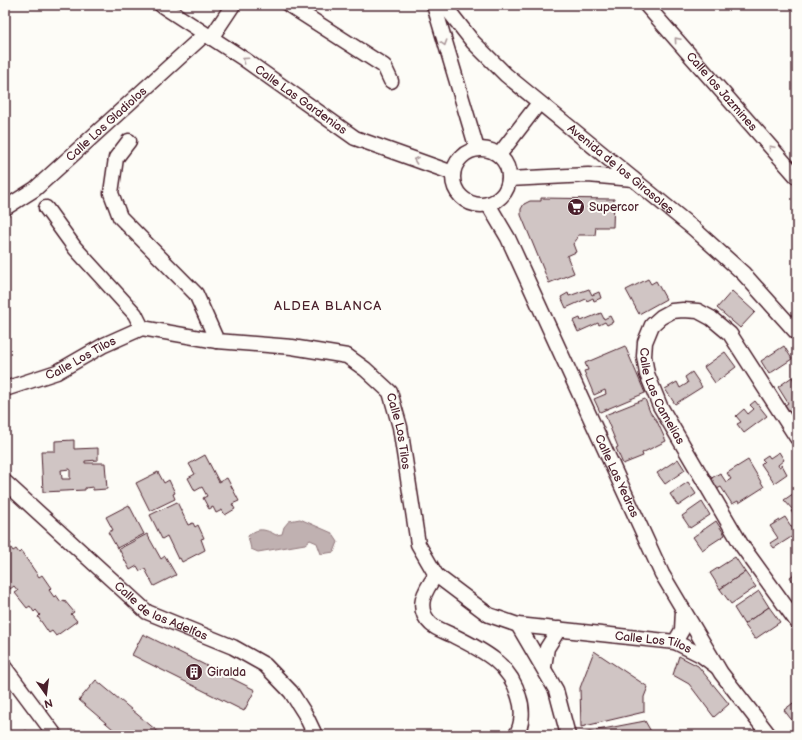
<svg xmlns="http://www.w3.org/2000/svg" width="802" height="740" font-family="'Balsamiq Sans',sans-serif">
<rect width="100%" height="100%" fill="#fdfcf7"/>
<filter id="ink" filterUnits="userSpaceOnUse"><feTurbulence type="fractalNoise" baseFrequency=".025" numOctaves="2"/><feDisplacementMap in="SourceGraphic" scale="8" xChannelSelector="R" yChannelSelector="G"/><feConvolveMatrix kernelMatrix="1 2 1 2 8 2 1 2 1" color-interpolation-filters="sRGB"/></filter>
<g filter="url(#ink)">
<path fill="#c0b1b1" stroke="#91777b" d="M300,519l32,14 6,9 -4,10 -13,2 -4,-11 -7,-3 -5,4 -47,8 -7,-3 -3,-13c10,-9 17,-7 28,-1l6,-1 2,-7 5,-6z"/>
<g fill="#d0c5c4" stroke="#4a1f2b" fill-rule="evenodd">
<polygon points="541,198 614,199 613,227 596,227 595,235 578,235 577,239 573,244 576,252 567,256 574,273 549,283 521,215 521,209 524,204 530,201 541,201"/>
<polygon points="648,279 651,284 656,281 666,299 639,314 626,290"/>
<polygon points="589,289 592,295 599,292 601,298 594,301 593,298 587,301 586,299 566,308 561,297 568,293 569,296"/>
<polygon points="732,291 755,312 740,328 717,308"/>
<polygon points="601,313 604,319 610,316 613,322 607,325 605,322 599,325 598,323 578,332 573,321 580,318 581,321"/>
<polygon points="625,346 645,393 600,412 594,399 606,394 605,390 594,395 584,371 588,370 585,363"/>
<polygon points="784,346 792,359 769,374 761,361"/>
<polygon points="725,352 736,367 715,383 704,367"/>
<polygon points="692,372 702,387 675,404 665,389 677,382 680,388 688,383 685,377"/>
<polygon points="792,377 797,385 797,416 796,415 793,417 785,405 788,403 778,387"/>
<polygon points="645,399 650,412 655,419 656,419 666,441 642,453 643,456 623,464 616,448 618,447 605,415"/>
<polygon points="755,401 767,416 744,433 737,424 741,422 736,416 744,409 748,414 754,409 750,405"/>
<path d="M74,440v9l24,-1v12l-13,1v2h20l2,26 -14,1v-3l-8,1v2l-42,2 -2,-41h14v-10zM70,469v10h-8l-1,-9z"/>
<polygon points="779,452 784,460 778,465 779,467 782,465 787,474 774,483 761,464 764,461 762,459 768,455 770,458"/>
<polygon points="205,455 219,482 227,478 239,501 232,504 235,509 225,515 222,510 216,513 213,507 209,509 203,498 207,496 202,487 195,491 188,478 195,474 189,464"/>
<polygon points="678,459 685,470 665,484 657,473"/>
<polygon points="748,460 764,487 739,503 738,501 732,504 721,487 717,489 710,479 720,473 726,482 731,479 727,473"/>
<polygon points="158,472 164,483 169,480 175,493 173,494 175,499 150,511 136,483"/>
<polygon points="688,482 696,494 678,506 670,494"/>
<polygon points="797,491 797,520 791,511 793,510 784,500"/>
<polygon points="177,502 188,525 193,523 195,527 198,525 204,538 201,539 205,550 182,562 180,558 178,559 167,536 162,539 150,515"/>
<polygon points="702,502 710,515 690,528 682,516"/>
<polygon points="129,505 144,534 117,548 108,532 113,530 106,517"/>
<polygon points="785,517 796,534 774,548 770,543 778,538 770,526"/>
<polygon points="716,521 725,535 702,550 693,537"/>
<polygon points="147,534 161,559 165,556 176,575 154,586 145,569 140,571 137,566 130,570 119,549"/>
<polygon points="5,535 11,544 9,545 13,551 16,549 19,553 21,551 39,577 42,575 51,588 49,590 54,597 56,595 61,602 64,600 74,612 71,614 77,621 56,636 52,631 49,633 38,617 40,615 36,610 34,612 30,606 27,608 15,593 18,591 14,586 10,589 5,583"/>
<polygon points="735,557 745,572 720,589 710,573"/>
<polygon points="745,572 756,587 731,604 720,589"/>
<polygon points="797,572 797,588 790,577"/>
<polygon points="759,591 769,607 744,624 734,608"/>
<polygon points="769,607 780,622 755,639 744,624"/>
<polygon points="143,634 255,690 244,711 132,655"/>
<polygon points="594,651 648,687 644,697 644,712 581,727 580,688"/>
<polygon points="679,656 698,666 729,704 714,717 689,684 673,675"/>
<polygon points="96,680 162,735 120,735 79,700"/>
<polygon points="797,700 797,727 784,710"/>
<polygon points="645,721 653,735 582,735 582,733"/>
<polygon points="26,730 29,734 33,731 36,735 21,735"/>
</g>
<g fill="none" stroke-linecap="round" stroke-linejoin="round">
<defs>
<g id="minor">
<path id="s1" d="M161,5l83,54 111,79 98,35"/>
<polyline points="289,5 384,66 391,81"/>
<polyline points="434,5 477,149"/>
<path id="s2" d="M444,5l29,37 33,33 187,153 50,45 54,60"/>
<path id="s3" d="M646,5l151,172"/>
<polyline points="211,38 233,5"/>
<polyline points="129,141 116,158 111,193 120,217 196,294 217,341"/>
<circle cx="481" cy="177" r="28"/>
<polyline points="499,155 539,103"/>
<polyline points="509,179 588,175 633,179"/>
<path id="s4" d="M488,204l20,34 154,336 59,99 48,62"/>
<path id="s5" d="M5,208l30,-19 169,-154"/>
<polyline points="46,208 75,248 135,314 142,328"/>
<path id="s6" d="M5,389l52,-17 47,-27 38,-17 75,13 75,6 55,9 18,13 25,23 10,35 18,117 18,31 53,40 29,10 157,17 26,13 16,12"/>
<path id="s7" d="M797,438l-67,-104 -19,-16 -13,-7 -15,-1 -11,1 -11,6 -9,8 -7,17 -1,14 3,18 13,32 82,140 55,76"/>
<path id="s8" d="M5,482l142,130 86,35 32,18 26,27 14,22 10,21"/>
<path d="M436,575c-11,15 -22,33 -5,49 5,5 15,8 21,11 30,15 58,28 67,62 4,11 4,27 -3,38"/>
<polyline points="518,625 556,690 568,735"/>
<polyline points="675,642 682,630 683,610"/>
<polyline points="544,667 547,648 559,629"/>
<polyline points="5,668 55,735"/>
</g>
</defs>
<use href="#minor" stroke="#4a1f2b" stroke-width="17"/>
<use href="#minor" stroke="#fdfcf7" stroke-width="14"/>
</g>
<defs><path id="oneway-chevron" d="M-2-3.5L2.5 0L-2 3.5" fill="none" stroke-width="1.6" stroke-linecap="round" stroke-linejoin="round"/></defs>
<g stroke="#ac999b">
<use href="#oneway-chevron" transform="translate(677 40) rotate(-131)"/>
<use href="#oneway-chevron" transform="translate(444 43) rotate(73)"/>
<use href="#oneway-chevron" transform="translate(245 60) rotate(-146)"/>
<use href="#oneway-chevron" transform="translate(771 148) rotate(-131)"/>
<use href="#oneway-chevron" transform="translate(416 160) rotate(-160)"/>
</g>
</g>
<defs>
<symbol id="supermarket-disc" viewBox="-11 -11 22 22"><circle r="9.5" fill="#4a1f2b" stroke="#fdfcf7"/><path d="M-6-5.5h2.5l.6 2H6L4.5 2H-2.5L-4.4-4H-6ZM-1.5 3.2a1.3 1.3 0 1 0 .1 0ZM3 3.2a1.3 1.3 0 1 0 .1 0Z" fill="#fff"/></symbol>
<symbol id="building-disc" viewBox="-11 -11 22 22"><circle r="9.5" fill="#4a1f2b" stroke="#fdfcf7"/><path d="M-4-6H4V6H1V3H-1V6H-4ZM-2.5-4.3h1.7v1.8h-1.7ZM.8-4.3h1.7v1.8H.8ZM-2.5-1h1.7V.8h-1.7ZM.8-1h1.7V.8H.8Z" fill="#fff"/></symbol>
</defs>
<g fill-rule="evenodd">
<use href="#supermarket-disc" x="566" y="197" width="20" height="20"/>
<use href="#building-disc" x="184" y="662" width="20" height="20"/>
</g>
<g text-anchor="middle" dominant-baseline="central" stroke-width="4" stroke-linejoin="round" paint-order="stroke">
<g font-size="12" fill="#4a1f2b" stroke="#fdfcf7">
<text stroke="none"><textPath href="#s3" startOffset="115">Calle los Jazmines</textPath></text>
<text stroke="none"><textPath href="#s1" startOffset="169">Calle Las Gardenias</textPath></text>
<text stroke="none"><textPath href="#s5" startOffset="132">Calle Los Gladiolos</textPath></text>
<text stroke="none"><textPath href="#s2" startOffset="242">Avenida de los Girasoles</textPath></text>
<text stroke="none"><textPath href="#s6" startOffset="82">Calle Los Tilos</textPath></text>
<text stroke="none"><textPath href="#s7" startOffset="290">Calle Las Camelias</textPath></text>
<text stroke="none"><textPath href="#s6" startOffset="454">Calle Los Tilos</textPath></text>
<text stroke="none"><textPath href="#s4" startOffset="301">Calle Las Yedras</textPath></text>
<text stroke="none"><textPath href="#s8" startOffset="204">Calle de las Adelfas</textPath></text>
<text stroke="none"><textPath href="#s6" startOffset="838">Calle Los Tilos</textPath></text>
</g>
<g font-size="12" fill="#4a1f2b" stroke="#fdfcf7" text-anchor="start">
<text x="589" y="207">Supercor</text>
<text x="207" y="672">Giralda</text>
</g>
<g font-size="13" letter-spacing="1" fill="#4a1f2b" stroke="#fdfcf7">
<text x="328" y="306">ALDEA BLANCA</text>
</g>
</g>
<rect width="802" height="740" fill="none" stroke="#fdfcf7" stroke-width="20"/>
<rect x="10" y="10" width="782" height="720" fill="none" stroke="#4a1f2b" stroke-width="1.5" filter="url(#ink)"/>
<g transform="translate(46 694) rotate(166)" stroke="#fdfcf7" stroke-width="3" paint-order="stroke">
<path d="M0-3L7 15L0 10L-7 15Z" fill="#4a1f2b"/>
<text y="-6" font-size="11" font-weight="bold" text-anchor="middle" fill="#4a1f2b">N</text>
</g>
</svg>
